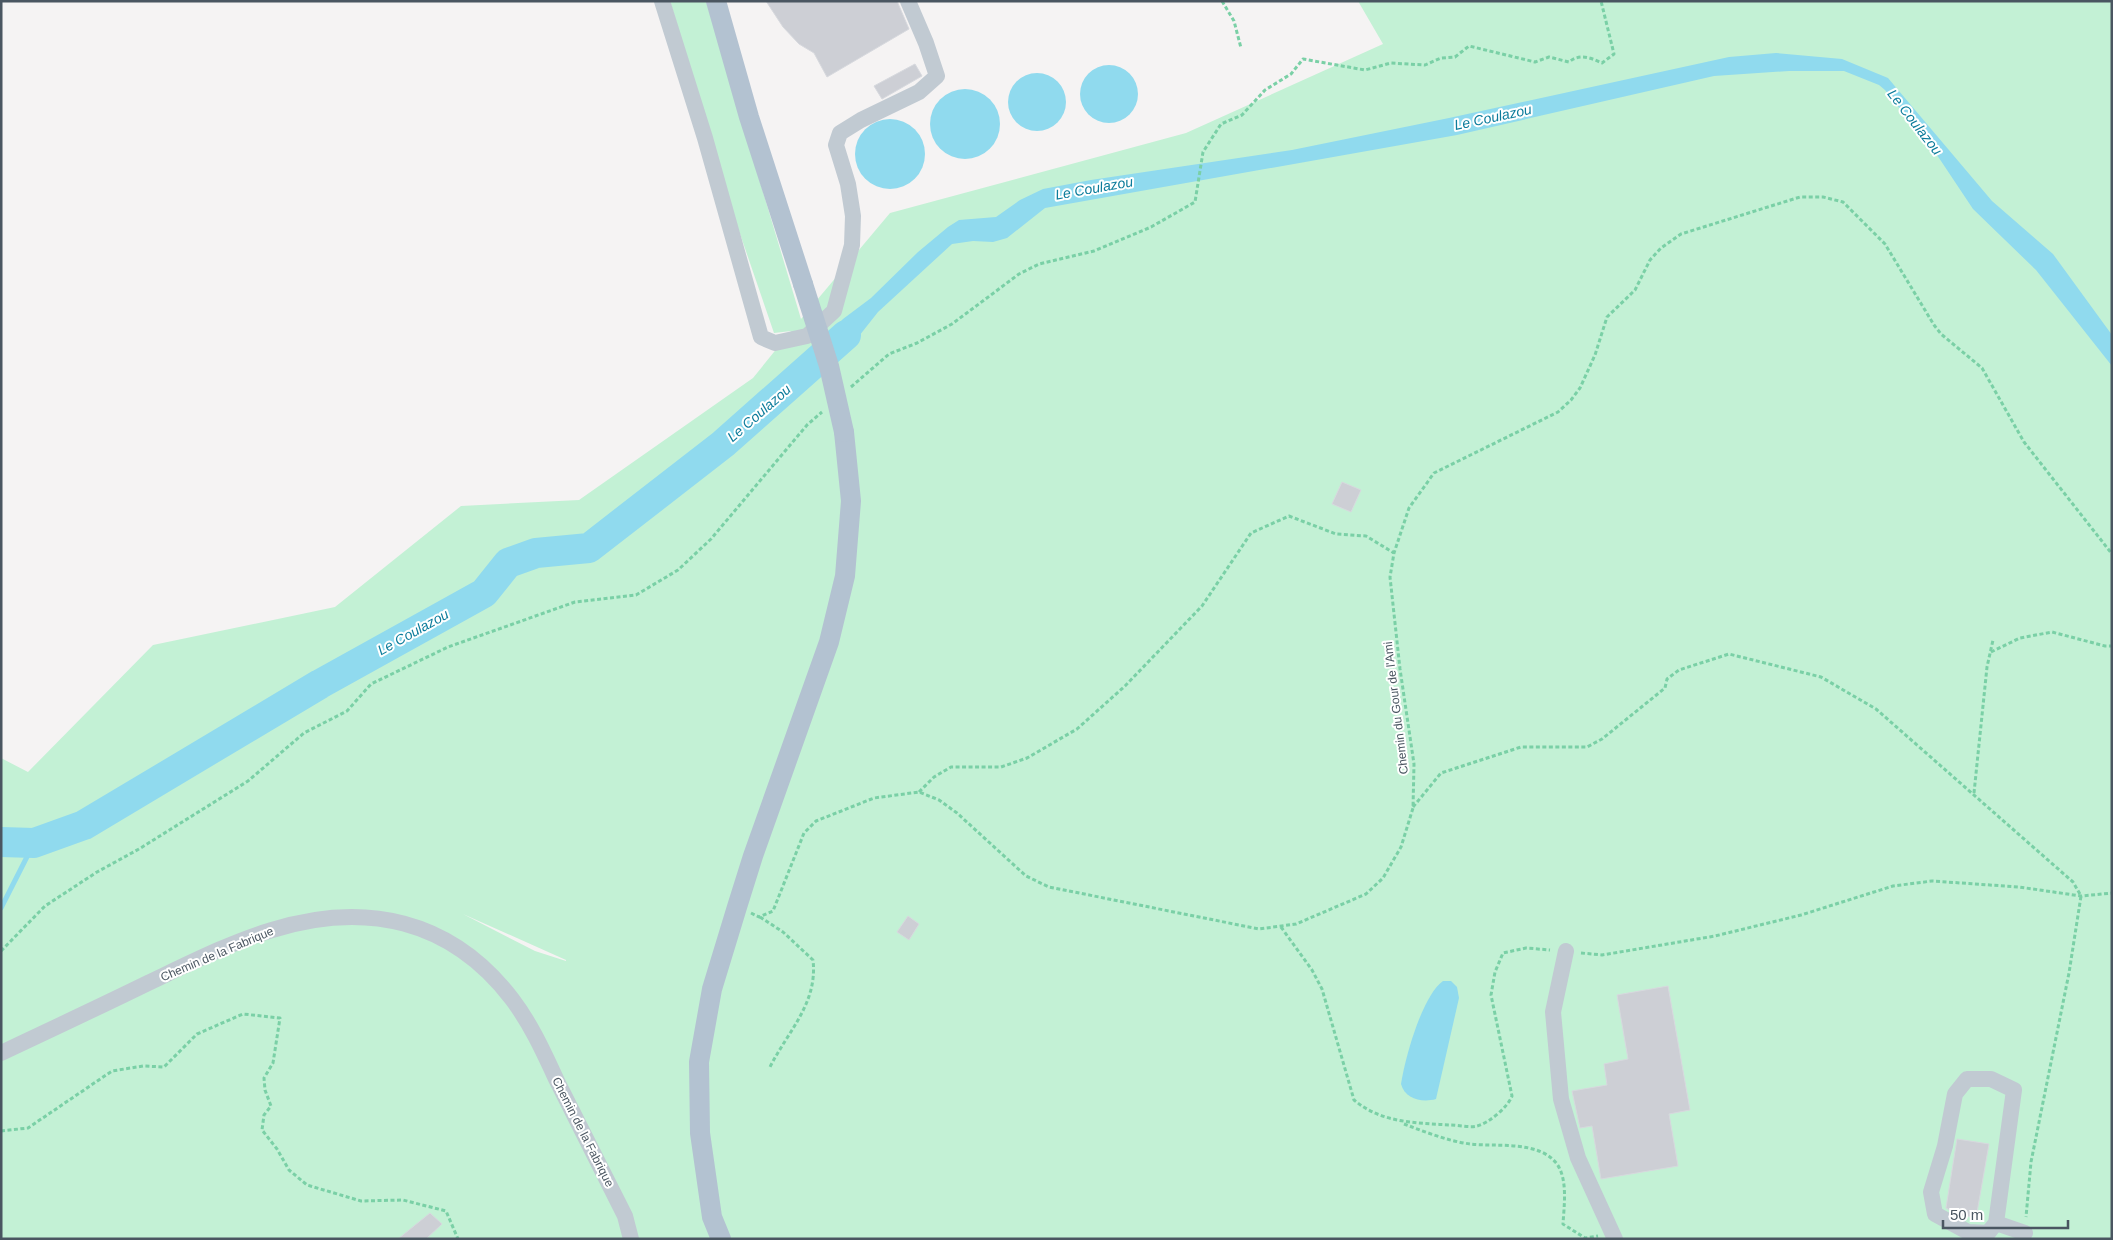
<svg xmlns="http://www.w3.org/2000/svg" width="2113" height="1240" font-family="Helvetica,sans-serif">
<rect width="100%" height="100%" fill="#f5f3f3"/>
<path fill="#c3f1d5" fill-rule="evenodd" d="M670,1h36l95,318 89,-106 296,-80 197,-89 -25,-43h754v1238h-2111v-481l27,14 125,-127 182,-38 126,-101 118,-6 174,-122 38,-47 -17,2 -36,-105zM463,914l103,46v1l-31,-10z"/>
<g fill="#90daee">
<polygon points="1776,53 1842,59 1888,78 1992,201 2053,254 2112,335 2112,366 2036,270 1973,209 1939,158 1885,90 1879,85 1844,71 1789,71 1714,76 1457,135 1045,208 1007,238 993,242 973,241 952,244 878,312 848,350 831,365 825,338 843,319 871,298 918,252 948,227 959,220 996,217 1020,200 1043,189 1091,180 1292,150 1449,118 1729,57"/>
<circle cx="1109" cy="94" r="29"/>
<circle cx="1037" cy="102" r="29"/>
<circle cx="965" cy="124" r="35"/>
<circle cx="890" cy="154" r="35"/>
<path d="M1443,981h8l6,6 2,11 -23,101c-14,4 -31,0 -35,-15 4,-26 21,-88 42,-103z"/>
</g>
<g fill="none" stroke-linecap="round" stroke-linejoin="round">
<polyline stroke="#90daee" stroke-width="5" points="1,908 34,843"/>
<polyline stroke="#90daee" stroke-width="30" points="1,842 34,843 84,825 320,684 484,593 508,563 536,553 589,548 723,444 846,335"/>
</g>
<g fill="#cdcfd5" stroke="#d7d9de">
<polygon points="766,1 897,1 909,29 827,77 814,53 799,44 783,27"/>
<polygon points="915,64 922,76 882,99 874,86"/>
<polygon points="1342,482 1361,490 1351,512 1332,504"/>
<polygon points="908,916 919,924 909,940 897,932"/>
<polygon points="1668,986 1690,1110 1669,1114 1678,1166 1601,1179 1592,1126 1580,1128 1572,1091 1607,1085 1604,1064 1628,1059 1617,995"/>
<polygon points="1957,1139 1989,1144 1976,1218 1957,1214 1946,1208"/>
<polygon points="430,1213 442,1224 426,1239 398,1239"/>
</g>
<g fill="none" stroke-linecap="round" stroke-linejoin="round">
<g stroke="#7ad0a6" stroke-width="3" stroke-dasharray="4 2.5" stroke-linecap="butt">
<polyline points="1222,1 1234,21 1241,48"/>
<path d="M851,387l38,-33 28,-11 35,-19 67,-50 20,-10 55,-13 57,-24 44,-25 8,-50 18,-28 21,-9 23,-25 26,-16 12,-15 62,11 26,-7 34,2 16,-7 14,-1 14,-11 66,16 14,-5 20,5c11,-9 22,-4 33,1l12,-9 -13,-53"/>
<polyline points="1991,652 2020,638 2052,632 2105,646 2112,646"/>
<polyline points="919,792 934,777 951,767 1001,767 1027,758 1077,729 1125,686 1202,606 1251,533 1289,516 1336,534 1366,536 1394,553"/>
<polyline points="1974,793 1987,667 1993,640"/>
<polyline points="1413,807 1441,773 1521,747 1587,747 1602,739 1665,688 1667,679 1679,670 1729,654 1821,677 1876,709 2073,882 2081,896 2069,973 2031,1162 2026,1217"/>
<polyline points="751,913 759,917 773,911 804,833 816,821 874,798 919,792 939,800 957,813 1026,876 1049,887 1259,929 1296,924 1366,894 1383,878 1401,847 1413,808 1414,764 1400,669 1390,577 1394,553 1409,508 1434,473 1558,412 1571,400 1580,388 1595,355 1607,317 1635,290 1650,260 1661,248 1681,234 1800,197 1823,197 1843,202 1885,244 1934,325 1941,334 1982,368 2024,442 2112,554"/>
<path d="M760,917l23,15 30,28c5,44 -26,72 -44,109"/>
<path d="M1281,927l31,43 10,19 32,111c27,23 62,23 96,25 8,0 20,3 27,1 12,-3 31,-19 35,-30l-21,-101 4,-23 8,-19 23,-5 24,2"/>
<polyline points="1,951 45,906 97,872 139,849 248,781 304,733 347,711 371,684 448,647 575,602 636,595 678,570 711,539 807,425 822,412"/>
<polyline points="1581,953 1602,955 1715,936 1801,915 1893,886 1932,881 2019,887 2081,896 2112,893"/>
<path d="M1404,1124c21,8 44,17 66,20 26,3 69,-4 87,20 11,16 7,42 6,60l22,14 13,-2"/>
<polyline points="1,1131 28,1128 112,1071 143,1066 164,1067 197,1034 243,1014 280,1018 273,1063 264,1078 265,1090 271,1106 264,1115 262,1130 277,1149 289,1170 307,1185 361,1201 403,1200 446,1211 458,1239"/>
</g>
<g stroke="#c1cad2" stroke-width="16">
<polyline points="662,1 705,138 761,337 775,343 807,336 834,311 852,245 853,216 848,184 836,145 840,133 861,120 919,92 937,76 926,43 908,1"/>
<polyline points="1566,951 1553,1012 1561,1099 1578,1158 1615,1239"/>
<path d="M1,1053c49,-23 98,-46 147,-70 38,-18 83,-41 124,-53 93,-29 179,-11 240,69 19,25 32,54 45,82 23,45 45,90 68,135l6,23"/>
<polyline points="1996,1223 1988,1233 1968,1232 1935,1214 1931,1192 1945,1146 1955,1094 1967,1079 1991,1079 2014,1090 1996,1223 2025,1233"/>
</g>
<g stroke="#b3c2d1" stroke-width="20">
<polyline points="716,1 749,117 803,284"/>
<polyline points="721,1239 712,1217 700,1133 699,1062 712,989 737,907 753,856 829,642 845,576 851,501 844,432"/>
</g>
<polyline stroke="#b3c2d1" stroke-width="20" points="803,284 829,366 844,432"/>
</g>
<g text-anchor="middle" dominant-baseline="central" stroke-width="4" stroke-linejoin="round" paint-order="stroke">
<g font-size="12" fill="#4a5661" stroke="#fff">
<text transform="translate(1396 708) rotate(-97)">Chemin du Gour de l'Ami</text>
<text transform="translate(217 954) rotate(-23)">Chemin de la Fabrique</text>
<text transform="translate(583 1132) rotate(63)">Chemin de la Fabrique</text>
</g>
<g font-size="14" font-style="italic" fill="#0c7c9b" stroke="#fff">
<text transform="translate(1493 117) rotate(-12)">Le Coulazou</text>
<text transform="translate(1915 122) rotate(52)">Le Coulazou</text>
<text transform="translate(1094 188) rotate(-10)">Le Coulazou</text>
<text transform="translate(759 413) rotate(-41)">Le Coulazou</text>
<text transform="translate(413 632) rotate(-29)">Le Coulazou</text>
</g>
</g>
<rect width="2113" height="1240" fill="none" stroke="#4a5661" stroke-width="5"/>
<path d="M1943 1220v8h125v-8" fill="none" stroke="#4a5661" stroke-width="2.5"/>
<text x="1950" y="1220" font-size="15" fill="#4a5661" stroke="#ffffff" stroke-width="4" paint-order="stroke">50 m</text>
</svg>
